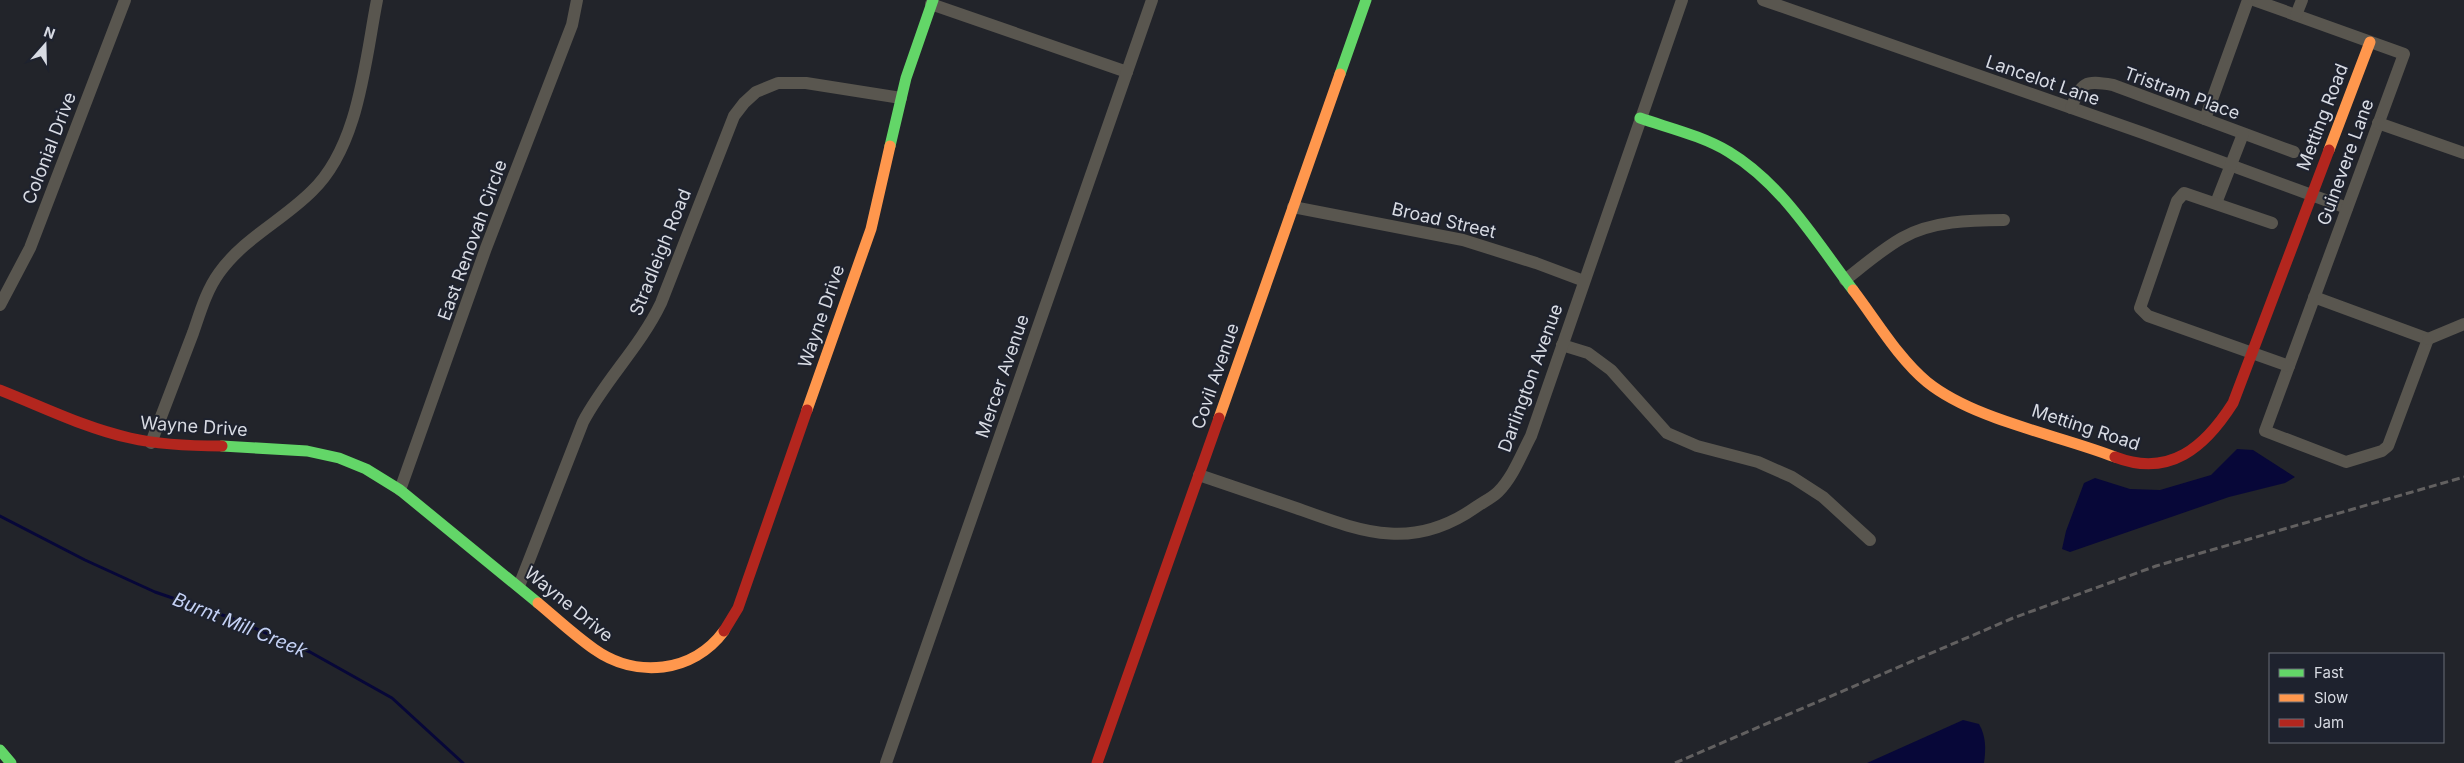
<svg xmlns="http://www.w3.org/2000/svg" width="2464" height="763" font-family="Inter,sans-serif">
<rect width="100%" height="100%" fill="#22242a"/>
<g fill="#070738">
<polygon points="2237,449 2253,450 2295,477 2285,483 2229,497 2070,552 2062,549 2066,531 2084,483 2095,478 2130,489 2160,490 2211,475"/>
<path d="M1963,720l16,4c7,12 7,25 5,39h-117z"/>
</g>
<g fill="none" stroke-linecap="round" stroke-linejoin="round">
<polyline stroke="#070738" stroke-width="3" points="0,516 85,560 155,592 231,618 310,652 392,698 463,763"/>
<g stroke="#59564f" stroke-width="12">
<polyline points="1763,0 2143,133 2347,208"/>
<path d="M2254,0l150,54c-47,126 -93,252 -139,377l81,31 36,-11 6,-5 40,-107 -114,-42"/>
<polyline points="931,4 1127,72"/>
<polyline points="2296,15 2302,0"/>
<path d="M2071,108c11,-26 13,-28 42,-23l181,67"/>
<polyline points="2205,119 2248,0"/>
<polyline points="2378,123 2464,153"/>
<polyline points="2216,203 2243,134"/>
<polyline points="1293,207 1463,240 1536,263 1584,281"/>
<polyline points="2272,223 2184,193 2177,201 2140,308 2148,316 2289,366"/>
<path d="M1845,280c18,-14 36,-30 57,-42 29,-17 69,-18 102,-18"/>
<polyline points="0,305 30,248 125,0"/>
<polyline points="2428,339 2464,324"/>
<polyline points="1562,345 1588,353 1611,370 1667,433 1697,446 1758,462 1792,477 1823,497 1870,540"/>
<path d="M151,443c14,-37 28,-74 42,-110 7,-20 13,-42 26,-60 25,-35 63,-52 93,-82 47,-45 53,-130 65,-191"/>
<path d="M1199,475c32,11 65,22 97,33 67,24 116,44 180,-1 7,-5 16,-9 22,-15 15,-15 23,-37 33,-56l151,-436"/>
<polyline points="400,490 486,248 572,25 577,0"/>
<path d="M519,586l64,-164c22,-42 57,-75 78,-119l73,-187 10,-13 12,-11 22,-9h28l95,15"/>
<polyline points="886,763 1152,0"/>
</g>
<g stroke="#63d668" stroke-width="11">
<polyline points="1340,74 1366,0"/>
<path d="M1640,118c29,10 63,18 89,34 53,32 87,89 124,138"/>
<polyline points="890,146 906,78 933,0"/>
<polyline points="222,446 307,451 339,458 366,469 400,490 538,603"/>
<polyline points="0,750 11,763"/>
</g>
<g stroke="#ff974d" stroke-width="11">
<polyline points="2329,150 2370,42"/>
<path d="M1853,290c23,30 45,68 74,92 47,38 132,53 188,75"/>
<polyline points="807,410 871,229 890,146"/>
<polyline points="1219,418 1340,74"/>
<path d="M538,603c18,15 36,32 56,46 42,30 99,24 130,-18"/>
</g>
<g stroke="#b3261e" stroke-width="11">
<path d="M0,390c43,17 85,38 130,48 30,7 61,8 92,8"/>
<path d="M2115,457c55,21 90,-10 118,-54l96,-253"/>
<polyline points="724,631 738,608 807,410"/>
<polyline points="1097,763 1219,418"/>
</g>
<polyline stroke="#626060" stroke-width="3" stroke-dasharray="8 4" stroke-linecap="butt" points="1675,763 2013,618 2156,566 2464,477"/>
</g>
<g text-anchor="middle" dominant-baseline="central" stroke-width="4" stroke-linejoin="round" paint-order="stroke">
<g font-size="18" fill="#d8dbe3" stroke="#1e222e">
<text transform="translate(2043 80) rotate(19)">Lancelot Lane</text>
<text transform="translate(2182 93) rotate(20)">Tristram Place</text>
<text transform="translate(2322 117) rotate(-69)">Metting Road</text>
<text transform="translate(49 148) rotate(-69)">Colonial Drive</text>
<text transform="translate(2345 162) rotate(-70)">Guinevere Lane</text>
<text transform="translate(1444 220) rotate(13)">Broad Street</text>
<text transform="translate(472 240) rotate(-70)">East Renovah Circle</text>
<text transform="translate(660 252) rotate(-68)">Stradleigh Road</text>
<text transform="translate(821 316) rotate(-71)">Wayne Drive</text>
<text transform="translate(1002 376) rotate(-71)">Mercer Avenue</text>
<text transform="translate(1215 376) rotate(-71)">Covil Avenue</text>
<text transform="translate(1530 378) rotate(-70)">Darlington Avenue</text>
<text transform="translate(194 426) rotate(4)">Wayne Drive</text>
<text transform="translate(2086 427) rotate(18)">Metting Road</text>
<text transform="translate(569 604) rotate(39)">Wayne Drive</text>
</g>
<g font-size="19" font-style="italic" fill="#c5d2f5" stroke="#1e222e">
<text transform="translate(240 625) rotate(22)">Burnt Mill Creek</text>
</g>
</g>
<rect x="2269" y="653" width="175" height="90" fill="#1e222e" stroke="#686c76"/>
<rect x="2279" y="669" width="25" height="8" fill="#63d668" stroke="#686c76"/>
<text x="2314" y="678" font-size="15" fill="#d8dbe3">Fast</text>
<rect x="2279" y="694" width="25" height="8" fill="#ff974d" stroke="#686c76"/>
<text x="2314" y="703" font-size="15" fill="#d8dbe3">Slow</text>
<rect x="2279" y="719" width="25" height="8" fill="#b3261e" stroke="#686c76"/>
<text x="2314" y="728" font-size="15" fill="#d8dbe3">Jam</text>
<g transform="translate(45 45) rotate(20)" stroke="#1e222e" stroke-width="4" paint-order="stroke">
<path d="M0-4L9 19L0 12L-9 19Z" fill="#d8dbe3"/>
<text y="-8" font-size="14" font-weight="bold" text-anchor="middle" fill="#d8dbe3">N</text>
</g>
</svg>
